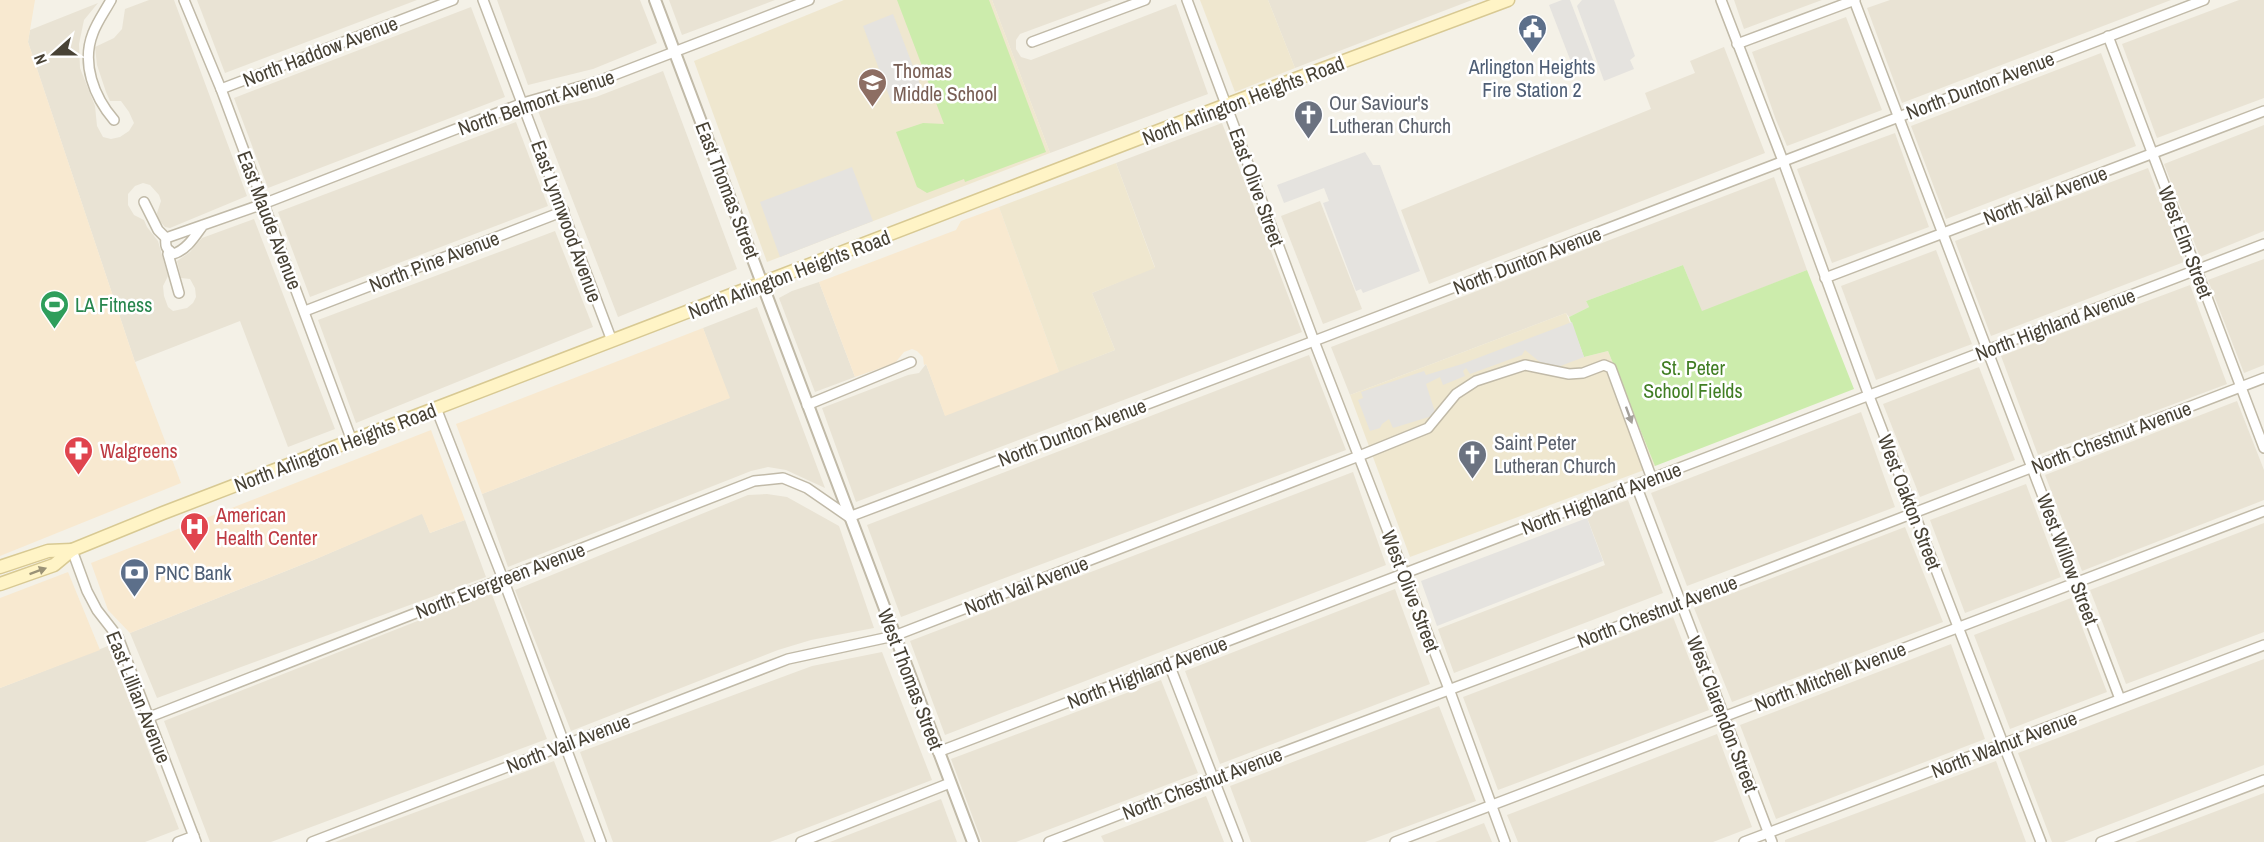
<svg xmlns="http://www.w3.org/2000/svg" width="2264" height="842" font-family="'Archivo Narrow',sans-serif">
<rect width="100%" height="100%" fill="#f4f1e7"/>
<g fill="#e9e3d4">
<polygon points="149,0 174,0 247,196 170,228 165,227 158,219 157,213 161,201 159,195 150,185 143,183 135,186 128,194 128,205 134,215 144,220 147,227 158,241 168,276 163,286 164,296 168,307 173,311 187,308 193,303 196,297 195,288 190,279 181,278 177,261 190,252 202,238 254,219 335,429 288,447 240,321 135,362 28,42 30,30 98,3 84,20 79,44 80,68 95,106 97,126 103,137 111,139 120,137 129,131 134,123 129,112 121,101 110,101 106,92 97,65 95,47 114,38 122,29 125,9"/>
<polygon points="197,0 417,0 225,73"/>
<polygon points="497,0 640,0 657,43 593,69 528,85"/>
<polygon points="669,0 775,0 682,35"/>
<polygon points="992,0 1112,0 1020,34 1016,40 1016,49 1021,57 1031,60 1176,4 1208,94 1050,153"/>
<polygon points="1268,0 1472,0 1295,68"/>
<polygon points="1734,0 1822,0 1744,29"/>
<polygon points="1890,0 2171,0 1902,103 1867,8"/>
<polygon points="2239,0 2264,0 2264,98 2157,138 2122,44"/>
<polygon points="471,7 505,97 268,188 234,98"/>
<polygon points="1846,17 1882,110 1787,146 1776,120 1752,52"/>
<polygon points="1724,47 1765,153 1429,284 1401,210 1651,109 1645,93 1695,73 1690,61"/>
<polygon points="2101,53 2136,146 1946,219 1911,126"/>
<polygon points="663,71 737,269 618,317 538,111 596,97"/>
<polygon points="516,122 548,206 310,297 278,212"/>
<polygon points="1222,123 1302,332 856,502 822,408 908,375 919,373 926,364 945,415 1115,350 1092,293 1155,267 1116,163"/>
<polygon points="2264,125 2264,231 2200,257 2164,164"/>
<polygon points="1895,133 1929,227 1832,263 1797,169"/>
<polygon points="2148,168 2184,262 1991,336 1955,241"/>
<polygon points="1774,177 1807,270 1702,312 1683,265 1586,301 1589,307 1569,317 1566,313 1350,395 1331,347"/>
<polygon points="1320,201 1362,309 1323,324 1281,216"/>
<polygon points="555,231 593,327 356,423 318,320"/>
<polygon points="1936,250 1972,344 1876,380 1841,286"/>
<polygon points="2264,259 2264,365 2244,373 2208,280"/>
<polygon points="819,282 855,377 815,392 779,298 792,291"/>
<polygon points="2190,285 2227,384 2038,455 2001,356"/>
<polygon points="757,307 825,488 786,470 768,467 751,471 508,567 482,494 729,398 703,328"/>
<polygon points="1309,355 1346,450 901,617 867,525"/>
<polygon points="1979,367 2015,460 1920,497 1883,404"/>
<polygon points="2237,401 2264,470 2264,500 2082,571 2045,475"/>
<polygon points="1861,412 1895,507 1687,586 1651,493"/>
<polygon points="1353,472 1386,565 945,735 910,641"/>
<polygon points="2026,484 2061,577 1965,613 1930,520"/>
<polygon points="767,494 787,497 839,526 874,628 811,640 778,650 571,731 515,590 748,495"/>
<polygon points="1628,500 1663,593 1454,673 1438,629 1605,565 1586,515"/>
<polygon points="422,513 430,533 465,520 486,577 157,698 130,633 316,559"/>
<polygon points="2264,523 2264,632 2126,684 2090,590"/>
<polygon points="1905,527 1943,622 1732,702 1694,608"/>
<polygon points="1395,589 1430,684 1220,764 1185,671"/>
<polygon points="491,592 547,739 271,842 210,842 164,721"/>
<polygon points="2071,598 2107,692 2010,729 1974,635"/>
<polygon points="1673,617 1709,710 1498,790 1463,697"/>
<polygon points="1951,644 1985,739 1776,819 1740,725"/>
<polygon points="108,646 179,829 145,842 0,842 0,688"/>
<polygon points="882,652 932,780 770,842 613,842 580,752 812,666"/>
<polygon points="2264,659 2264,765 2064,842 2052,842 2018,753"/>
<polygon points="1161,680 1198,773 1016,842 982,842 951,759"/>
<polygon points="1439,706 1476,801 1365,842 1251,842 1230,786"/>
<polygon points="1717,734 1752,827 1713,842 1518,842 1507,815"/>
<polygon points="554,761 585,842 335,842"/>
<polygon points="1996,761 2026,842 1785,842 1785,840"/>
<polygon points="2264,793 2264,842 2135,842"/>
<polygon points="1206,796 1224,842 1104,842 1101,836"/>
<polygon points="941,799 957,842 830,842"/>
<polygon points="1484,823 1492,842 1435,842"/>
</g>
<g fill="#f8e9d0">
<polygon points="0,0 35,0 28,42 135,362 181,483 0,556"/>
<polygon points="999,207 1059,372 945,416 926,364 924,365 923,357 917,351 912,349 904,352 895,363 855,377 819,282 956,230 961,221"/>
<polygon points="703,328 730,398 482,494 456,424"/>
<polygon points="431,430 465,520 430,533 422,514 316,559 130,633 108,610 91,563"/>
<polygon points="68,572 100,650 0,688 0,598"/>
</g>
<g fill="#efe7cf">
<polygon points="844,0 992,0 1050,153 767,262 694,61"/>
<polygon points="1200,0 1268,0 1295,68 1235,92"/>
<polygon points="1116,163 1155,268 1092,293 1115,350 1059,372 999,207"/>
<polygon points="1566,313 1584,357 1608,351 1655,466 1410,557 1350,395"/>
</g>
<g fill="#ccecac">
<polygon points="897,0 989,0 1046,152 965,182 964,179 927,193 917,187 896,132 923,123 944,124"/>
<polygon points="1683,265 1702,311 1807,270 1854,389 1655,466 1608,351 1584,357 1569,317 1589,307 1586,301"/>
</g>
<g fill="#e5e3df">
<polygon points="1562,0 1570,0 1595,65 1589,67 1576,60 1571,62 1549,5"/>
<polygon points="1582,0 1614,0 1635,56 1630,60 1634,69 1604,81 1577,6"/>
<polygon points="893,14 921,87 914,91 907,98 892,104 863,26"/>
<polygon points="1365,152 1373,165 1380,165 1420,271 1363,293 1361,289 1356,291 1323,203 1329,201 1324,188 1284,203 1277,185"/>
<polygon points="852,167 873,221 780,257 760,202"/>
<polygon points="1572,322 1584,357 1550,370 1525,350 1522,355 1470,374 1466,368 1463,371 1465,376 1443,385 1440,377 1426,384 1435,412 1429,417 1393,428 1389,419 1382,424 1380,428 1370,431 1358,400 1363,398 1361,392 1424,371 1426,375 1462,364"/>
<polygon points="1587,518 1603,561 1437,626 1421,581"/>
</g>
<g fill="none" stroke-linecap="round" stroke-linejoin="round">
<defs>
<g id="minor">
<path d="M111,0c-6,11 -14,22 -18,33 -12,30 1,64 21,87"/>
<polyline points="184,0 221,89 352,441"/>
<polyline points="483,0 612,341"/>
<polyline points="1187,0 1314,341 1449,689 1505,842"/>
<polyline points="1721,0 1783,161 1869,396 2041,842"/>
<polyline points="1854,0 2120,699"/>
<polyline points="2108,36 2264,448"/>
<polyline points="1032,42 1145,0"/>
<polyline points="1737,44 1855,0"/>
<polyline points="221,89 453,0"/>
<polyline points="144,202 158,230 166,238"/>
<path d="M203,225c-8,11 -16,25 -30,29 -7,-5 -8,-8 -7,-16l97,-34 260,-101 73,-21 213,-82"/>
<polyline points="170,251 168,254 179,293"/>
<polyline points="1825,278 2264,111"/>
<polyline points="305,311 564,211"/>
<polyline points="807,405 911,362"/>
<polyline points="436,408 503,579 601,842"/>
<polyline points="1636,485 1772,842"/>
<polyline points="72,550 87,591 97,610 118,637 196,842"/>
<polyline points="1169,664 1238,842"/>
<polyline points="147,718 754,481 783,478 807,488 849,517 1314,341 2204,0"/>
<polyline points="938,752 2264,244"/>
<polyline points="178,842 194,836"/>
<polyline points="312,842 788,659 894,636 1359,456 1428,428 1456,394 1476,381 1525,365 1569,374 1583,373 1604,365 1611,368 1652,479"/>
<polyline points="801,842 950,783"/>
<polyline points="1049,842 1214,778 1680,603 2264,378"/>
<polyline points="1395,842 2264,511"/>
<polyline points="1744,842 2264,645"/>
<polyline points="2101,842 2264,780"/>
</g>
<polyline id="tertiary" points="655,0 973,842"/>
<g id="secondary">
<polyline points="0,567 48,551 72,550"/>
<polyline points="0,584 54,565 72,550 163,513 1226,105 1508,0"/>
</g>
</defs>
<use href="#minor" stroke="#c1baa8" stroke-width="12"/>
<use href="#tertiary" stroke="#c1baa8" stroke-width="14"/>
<use href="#secondary" stroke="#d8c993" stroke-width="15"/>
<use href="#minor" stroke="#fff" stroke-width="9"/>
<use href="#tertiary" stroke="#fff" stroke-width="10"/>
<use href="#secondary" stroke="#fff4c6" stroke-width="12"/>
</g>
<defs><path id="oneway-solid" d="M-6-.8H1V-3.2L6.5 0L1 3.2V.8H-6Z" transform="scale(1.5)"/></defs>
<use fill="#a4a09a" href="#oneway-solid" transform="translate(1629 415) rotate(70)"/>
<use fill="#9a9276" href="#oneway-solid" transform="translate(38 571) rotate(-20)"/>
<defs>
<symbol id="civic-pin" viewBox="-11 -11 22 30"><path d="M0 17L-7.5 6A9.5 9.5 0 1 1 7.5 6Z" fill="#5c6f8a" stroke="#fff"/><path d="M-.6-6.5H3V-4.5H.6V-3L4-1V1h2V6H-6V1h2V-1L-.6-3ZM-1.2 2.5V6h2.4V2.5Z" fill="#fff"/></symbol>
<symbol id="school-pin" viewBox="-11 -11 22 30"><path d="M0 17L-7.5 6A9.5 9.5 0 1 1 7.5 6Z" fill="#8d6e63" stroke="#fff"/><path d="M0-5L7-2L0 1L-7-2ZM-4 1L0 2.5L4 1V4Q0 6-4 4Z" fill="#fff"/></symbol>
<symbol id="church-pin" viewBox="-11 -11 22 30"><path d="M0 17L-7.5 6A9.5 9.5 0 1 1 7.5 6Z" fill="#6b7280" stroke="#fff"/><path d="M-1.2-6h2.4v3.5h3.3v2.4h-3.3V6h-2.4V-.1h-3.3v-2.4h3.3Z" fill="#fff"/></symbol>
<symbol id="stadium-pin" viewBox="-11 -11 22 30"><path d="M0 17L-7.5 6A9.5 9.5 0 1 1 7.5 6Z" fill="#2e9e5b" stroke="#fff"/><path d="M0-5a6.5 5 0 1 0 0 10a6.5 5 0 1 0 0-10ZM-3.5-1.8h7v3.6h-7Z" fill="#fff"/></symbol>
<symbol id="pharmacy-pin" viewBox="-11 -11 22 30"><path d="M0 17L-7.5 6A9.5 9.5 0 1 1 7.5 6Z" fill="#e0444e" stroke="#fff"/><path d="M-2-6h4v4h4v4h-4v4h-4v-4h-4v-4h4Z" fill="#fff"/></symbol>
<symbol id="hospital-pin" viewBox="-11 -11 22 30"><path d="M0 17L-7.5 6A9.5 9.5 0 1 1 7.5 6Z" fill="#e0444e" stroke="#fff"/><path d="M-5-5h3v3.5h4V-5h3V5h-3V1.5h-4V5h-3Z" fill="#fff"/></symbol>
<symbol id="bank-pin" viewBox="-11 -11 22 30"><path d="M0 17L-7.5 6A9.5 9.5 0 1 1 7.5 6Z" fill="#5c6f8a" stroke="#fff"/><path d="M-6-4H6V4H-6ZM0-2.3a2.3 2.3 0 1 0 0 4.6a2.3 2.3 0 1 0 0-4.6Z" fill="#fff"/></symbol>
</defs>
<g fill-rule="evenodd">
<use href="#civic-pin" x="1516" y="12" width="33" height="45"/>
<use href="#school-pin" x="856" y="66" width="33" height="45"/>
<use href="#church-pin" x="1292" y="98" width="33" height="45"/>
<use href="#stadium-pin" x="38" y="288" width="33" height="45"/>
<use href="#pharmacy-pin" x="62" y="434" width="33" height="45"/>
<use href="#church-pin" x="1456" y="438" width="33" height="45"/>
<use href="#hospital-pin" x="178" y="510" width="33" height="45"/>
<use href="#bank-pin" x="118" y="556" width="33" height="45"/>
</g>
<g text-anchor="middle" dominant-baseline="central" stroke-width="5" stroke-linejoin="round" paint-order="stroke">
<g font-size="20" fill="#484235" stroke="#fff">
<text transform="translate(320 51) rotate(-21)">North Haddow Avenue</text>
<text transform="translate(1980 85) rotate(-21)">North Dunton Avenue</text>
<text transform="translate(1243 100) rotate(-21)">North Arlington Heights Road</text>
<text transform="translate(536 102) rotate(-19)">North Belmont Avenue</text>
<text transform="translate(1257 187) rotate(70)">East Olive Street</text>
<text transform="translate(728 190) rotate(69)">East Thomas Street</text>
<text transform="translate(2045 195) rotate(-21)">North Vail Avenue</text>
<text transform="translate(270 220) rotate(69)">East Maude Avenue</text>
<text transform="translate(567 221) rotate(70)">East Lynnwood Avenue</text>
<text transform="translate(2186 242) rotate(69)">West Elm Street</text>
<text transform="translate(1527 260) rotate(-21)">North Dunton Avenue</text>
<text transform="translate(434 261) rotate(-21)">North Pine Avenue</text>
<text transform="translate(789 274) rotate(-21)">North Arlington Heights Road</text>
<text transform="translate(2055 324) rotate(-21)">North Highland Avenue</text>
<text transform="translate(1072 432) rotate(-21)">North Dunton Avenue</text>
<text transform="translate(2111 437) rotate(-21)">North Chestnut Avenue</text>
<text transform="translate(335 447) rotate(-21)">North Arlington Heights Road</text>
<text transform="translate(1601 498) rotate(-21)">North Highland Avenue</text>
<text transform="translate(1910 502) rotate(69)">West Oakton Street</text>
<text transform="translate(2068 559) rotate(69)">West Willow Street</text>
<text transform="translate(500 580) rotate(-21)">North Evergreen Avenue</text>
<text transform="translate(1026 585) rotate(-21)">North Vail Avenue</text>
<text transform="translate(1411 591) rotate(69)">West Olive Street</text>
<text transform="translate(1657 611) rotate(-21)">North Chestnut Avenue</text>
<text transform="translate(1147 672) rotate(-21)">North Highland Avenue</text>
<text transform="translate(1830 676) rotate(-21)">North Mitchell Avenue</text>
<text transform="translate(911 679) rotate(69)">West Thomas Street</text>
<text transform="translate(139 697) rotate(68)">East Lillian Avenue</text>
<text transform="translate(1723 714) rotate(69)">West Clarendon Street</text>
<text transform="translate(568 743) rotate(-21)">North Vail Avenue</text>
<text transform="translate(2004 744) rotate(-21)">North Walnut Avenue</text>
<text transform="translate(1202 783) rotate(-21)">North Chestnut Avenue</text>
</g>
<g font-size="20" fill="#4e5e75" stroke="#fff">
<text x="1532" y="66">Arlington Heights<tspan x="1532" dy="23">Fire Station 2</tspan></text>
<text x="155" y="572" text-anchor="start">PNC Bank</text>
</g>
<g font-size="20" fill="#785e54" stroke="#fff" text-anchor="start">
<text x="893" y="70">Thomas<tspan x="893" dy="23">Middle School</tspan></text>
</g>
<g font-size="20" fill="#5b616d" stroke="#fff" text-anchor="start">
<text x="1329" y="102">Our Saviour's<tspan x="1329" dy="23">Lutheran Church</tspan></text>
<text x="1494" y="442">Saint Peter<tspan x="1494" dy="23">Lutheran Church</tspan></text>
</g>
<g font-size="20" fill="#27864d" stroke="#fff" text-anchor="start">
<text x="75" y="304">LA Fitness</text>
</g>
<g font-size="20" fill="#417e24" stroke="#fff">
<text x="1693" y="367">St. Peter<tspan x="1693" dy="23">School Fields</tspan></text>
</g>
<g font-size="20" fill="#be3a42" stroke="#fff" text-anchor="start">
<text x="100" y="450">Walgreens</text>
<text x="216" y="514">American<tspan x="216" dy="23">Health Center</tspan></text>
</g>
</g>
<g transform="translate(54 54) rotate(249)" stroke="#ffffff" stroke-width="4.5" paint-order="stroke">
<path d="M0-4.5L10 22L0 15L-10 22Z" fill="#484235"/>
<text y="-9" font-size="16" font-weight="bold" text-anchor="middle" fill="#484235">N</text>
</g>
</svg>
